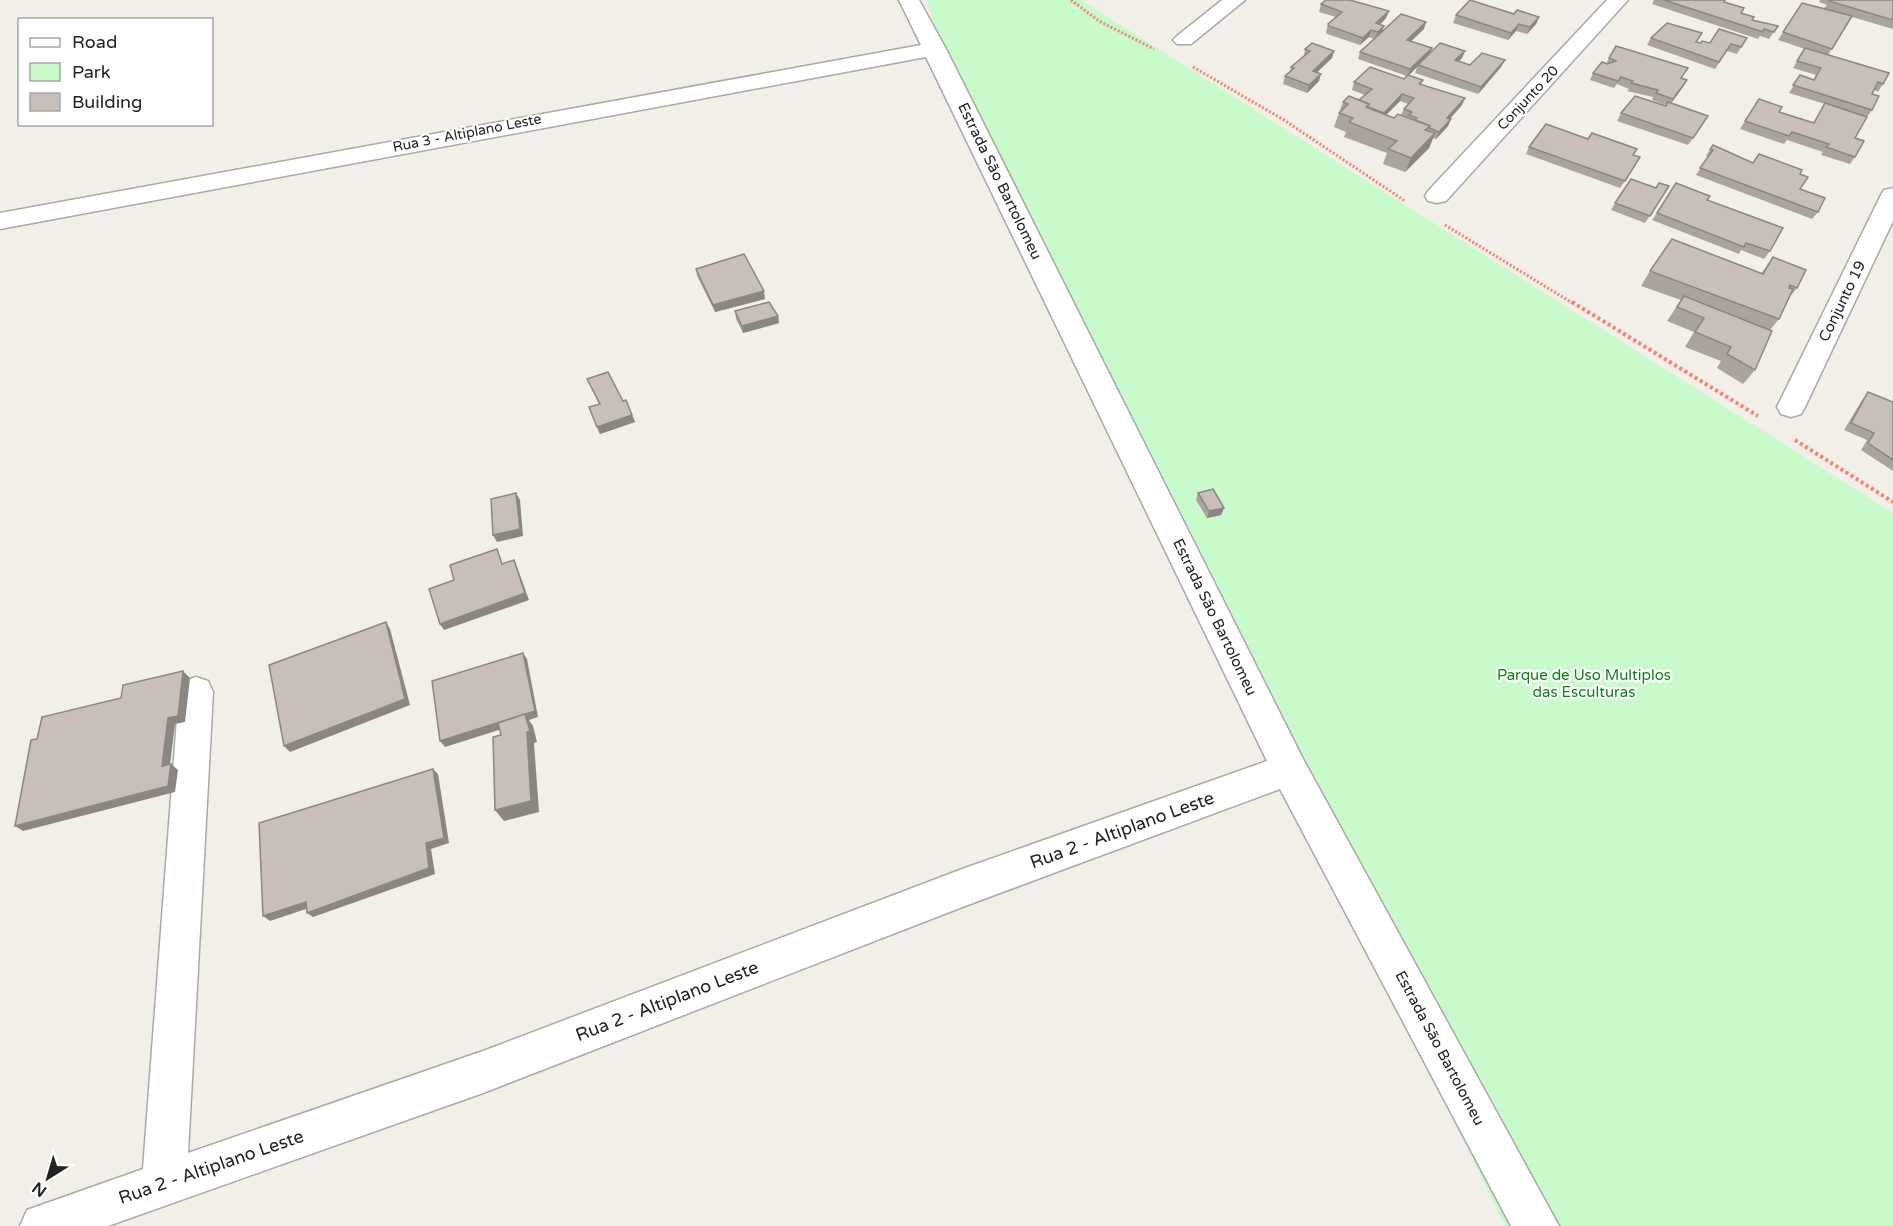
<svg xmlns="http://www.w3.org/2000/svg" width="1893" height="1226" font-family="'Varela Round',sans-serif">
<rect width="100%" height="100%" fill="#f2efe9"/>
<polygon fill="#c8facc" points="927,0 1081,0 1893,513 1893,1226 1505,1226 1286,780 941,49"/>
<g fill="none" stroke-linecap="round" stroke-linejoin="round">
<defs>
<g id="minor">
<polygon points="899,0 919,0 946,49 1302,757 1559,1226 1511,1226 1280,789 965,906 483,1093 108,1226 20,1226 27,1210 143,1169 179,692 184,681 196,677 208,681 213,692 188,1153 483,1051 965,868 1267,761 926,57 0,229 0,213 921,45"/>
<polygon points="1222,0 1245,0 1191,44 1177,44 1173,40 1177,36"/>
<polygon points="1607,0 1628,0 1446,201 1437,203 1428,201 1425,196 1428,191"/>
<polygon points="1893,188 1893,221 1805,407 1801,414 1791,417 1781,414 1777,407 1881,195 1884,190"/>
</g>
</defs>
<use href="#minor" stroke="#a9a9a9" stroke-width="3"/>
<g stroke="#fa8072" stroke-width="3" stroke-dasharray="2 2" stroke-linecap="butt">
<polyline points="1071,0 1099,21 1154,49"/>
<polyline points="1193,67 1284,120 1405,201"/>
<polyline points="1445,225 1574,304"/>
</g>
<g stroke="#fa8072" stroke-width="4" stroke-dasharray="3 3" stroke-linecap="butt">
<polyline points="1572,302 1758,416"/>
<polyline points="1795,440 1893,502"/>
</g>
<use href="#minor" fill="#fff" fill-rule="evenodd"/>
</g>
<g fill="#aba49e" fill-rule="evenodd">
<polygon points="1654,0 1726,0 1725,2 1752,20 1778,26 1769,39 1760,36 1758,39 1652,4"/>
<polygon points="1820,0 1893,0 1893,29 1852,17 1828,55 1883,84 1878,92 1874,90 1872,94 1872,110 1866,118 1855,138 1855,157 1850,164 1821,155 1823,152 1787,140 1784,144 1740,129 1759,99 1779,112 1813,123 1825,104 1789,93 1800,75 1814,80 1816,75 1793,68 1805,49 1778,40 1802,3 1824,8 1827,5 1819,2"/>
<path d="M1321,4l65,14 -6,7 4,1 -2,5 42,-2 -13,12 21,7 -2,4 32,6 -3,3 11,4 31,2 -23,27 -63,-21 2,-6 -8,8 14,5 -2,5 41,20 -12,14h1l-3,7 -12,13 -3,-1 -4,10 -24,24 -22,-8 4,-11 -43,-16 2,-5 -12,-5 9,-25 16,-2 6,-5 -13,-5 2,-8 50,-3 3,-3 -49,-17 2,-7 14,-13 -5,-2 -9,8 -33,-11 -1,-2 2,-8 8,-7 -17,-5zM1400,101l8,3 -4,5 -3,6 -7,3 -8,-3z"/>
<polygon points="1514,14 1539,17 1536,24 1527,34 1516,31 1508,40 1453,23 1456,15"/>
<polygon points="1651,38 1701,43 1710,43 1747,38 1737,54 1727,51 1715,69 1647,45"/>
<polygon points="1305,49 1334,51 1332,58 1317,72 1319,81 1307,93 1283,84 1285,76 1290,72 1291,67 1304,56"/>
<polygon points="1609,58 1687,80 1671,103 1704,123 1688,145 1617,121 1621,113 1666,106 1666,105 1652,100 1653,97 1627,91 1629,89 1617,84 1614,88 1590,80 1593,73 1606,64"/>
<polygon points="1588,139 1637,149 1633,155 1636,165 1620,188 1526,154 1529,147"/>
<polygon points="1713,145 1753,163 1800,174 1800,189 1818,212 1812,219 1696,175 1708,157 1706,156"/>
<polygon points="1669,186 1645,223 1611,210 1615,203 1656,188"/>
<polygon points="1707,200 1770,251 1764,259 1741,250 1739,254 1652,220 1657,213"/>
<polygon points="1773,257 1797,288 1788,299 1779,319 1770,330 1755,370 1743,384 1717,368 1721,361 1685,347 1694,332 1667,321 1681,300 1641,286 1650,271 1761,274"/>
<polygon points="696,269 765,299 715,312 697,276"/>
<polygon points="735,311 778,316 779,323 743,333 736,319"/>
<polygon points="587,379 623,401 632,415 635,422 600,434 589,407 599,404"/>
<polygon points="1868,392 1893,402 1893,471 1861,450 1867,440 1844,430 1862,400"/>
<polygon points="1198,493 1224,508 1221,515 1207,518 1196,500"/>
</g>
<g fill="#8b8681">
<polygon points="1389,11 1386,18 1374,31 1376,23"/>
<polygon points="1539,17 1536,24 1527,34 1530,27"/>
<polygon points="1426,22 1424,29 1405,47 1407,40"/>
<polygon points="1519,24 1516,31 1508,40 1511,33"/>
<polygon points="1384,26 1381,33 1375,39 1378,32"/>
<polygon points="1371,30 1369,37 1360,45 1363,38"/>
<polygon points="1432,48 1429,56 1418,65 1417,67 1408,76 1410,69"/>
<polygon points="1334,51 1332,58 1311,78 1313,71"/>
<polygon points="1465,51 1462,58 1452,68 1455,60"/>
<polygon points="1505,60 1501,67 1478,94 1481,87"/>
<polygon points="1321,74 1319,81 1307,93 1309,85"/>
<polygon points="1687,80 1683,87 1669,106 1673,99"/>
<polygon points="1402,94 1400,101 1381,120 1384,113"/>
<polygon points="1465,98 1462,105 1444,125 1447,118"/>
<polygon points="1451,119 1448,126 1436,139 1439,132"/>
<polygon points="1435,133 1429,148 1405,172 1411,158"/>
<polygon points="764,291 765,299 715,312 713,305"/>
<polygon points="778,316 779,323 743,333 742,326"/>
<polygon points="632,415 635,422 600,434 597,427"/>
<polygon points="516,493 520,500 523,536 497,542 493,535"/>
<polygon points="1224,508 1221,515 1207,518 1209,511"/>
<polygon points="514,560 517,567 529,600 444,630 440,624"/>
<polygon points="386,622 390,629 410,705 290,752 284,746"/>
<polygon points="523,653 527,659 538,717 529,720 533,726 537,742 534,743 539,812 504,821 495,810 527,732 527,721 445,747 440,741"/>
<polygon points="183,671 190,678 185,722 175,724 169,772 162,766 168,718"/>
<polygon points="171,764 178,770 175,792 23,831 15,826"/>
<polygon points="433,769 438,774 449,843 431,849 435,874 313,917 307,913 426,843"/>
<polygon points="306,902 312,907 270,921 263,916"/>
</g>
<g fill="#c7bfb8" stroke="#8b8681" stroke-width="1.5">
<polygon points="1326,0 1350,0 1389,11 1376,23 1384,26 1378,32 1371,30 1363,38 1329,26 1328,24 1342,12 1321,4"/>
<polygon points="1470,0 1514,14 1517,10 1539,17 1530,27 1519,24 1511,33 1456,15"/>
<polygon points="1664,0 1725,0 1724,2 1744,8 1741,13 1754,17 1752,20 1778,26 1774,32 1764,29 1763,32"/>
<polygon points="1830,0 1893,0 1893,20 1829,1"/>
<polygon points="1802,3 1852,16 1832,49 1783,32"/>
<polygon points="1401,14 1426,22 1407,40 1432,48 1410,69 1360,52"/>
<polygon points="1667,23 1702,33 1696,42 1701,43 1702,41 1710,43 1719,29 1747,38 1741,47 1731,44 1719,62 1651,38"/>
<polygon points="1312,43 1334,51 1313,71 1321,74 1309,85 1285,76 1294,68 1291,67 1310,51 1305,49"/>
<polygon points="1440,43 1465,51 1455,60 1470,65 1482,53 1505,60 1481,87 1418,65"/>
<polygon points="1616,46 1688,68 1681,78 1687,80 1673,99 1656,93 1658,90 1631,83 1633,81 1621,77 1618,81 1593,73 1602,62 1607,64 1616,61 1609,58"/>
<polygon points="1805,48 1889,73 1883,84 1878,82 1872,94 1879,96 1872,110 1793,85 1800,75 1814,80 1821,68 1797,61"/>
<polygon points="1370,67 1404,79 1408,75 1423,80 1419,84 1465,98 1447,118 1451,119 1439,132 1429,128 1430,126 1415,120 1417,118 1409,115 1412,112 1404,109 1414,98 1402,94 1384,113 1368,107 1369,104 1359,100 1372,89 1354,82"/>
<polygon points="1349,96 1369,104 1366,107 1394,118 1398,114 1430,126 1425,130 1435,133 1411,158 1388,149 1397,141 1349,122 1353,118 1339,113 1348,104 1343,102"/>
<polygon points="1635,96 1666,106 1668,102 1708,116 1693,138 1621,113"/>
<polygon points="1759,99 1782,107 1779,112 1814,123 1825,103 1867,117 1855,138 1864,141 1855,157 1826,147 1829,144 1792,132 1789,136 1745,121"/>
<polygon points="1546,124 1588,139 1592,133 1637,149 1633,155 1640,157 1625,181 1529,147"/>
<polygon points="1713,145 1753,163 1759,154 1802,170 1800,174 1808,177 1800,189 1825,198 1818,212 1700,168 1713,150 1710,149"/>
<polygon points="1631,179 1656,188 1659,183 1669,186 1650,216 1615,203"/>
<polygon points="1676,183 1710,196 1707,200 1783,228 1770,251 1746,243 1744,247 1657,213"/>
<polygon points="1672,239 1763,274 1773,257 1806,270 1797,288 1790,285 1789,288 1793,289 1779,319 1650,271"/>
<polygon points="744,254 764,291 713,305 696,269"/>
<polygon points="1684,296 1772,331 1755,370 1727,354 1731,347 1695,332 1704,318 1677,307"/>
<polygon points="769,302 778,316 742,326 735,311"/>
<polygon points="608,372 623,401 626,400 632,415 597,427 589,407 600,404 587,379"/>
<polygon points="1868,392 1893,402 1893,460 1868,443 1874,433 1851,423"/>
<polygon points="1213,489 1224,508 1209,511 1198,493"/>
<polygon points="516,493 520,529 493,535 491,499"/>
<polygon points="497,549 502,564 514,560 525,593 440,624 429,589 454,580 450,565"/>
<polygon points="386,622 405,699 284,746 269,665"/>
<polygon points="523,653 535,711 440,741 432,681"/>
<polygon points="183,671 178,716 168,718 162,766 171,764 168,786 15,826 31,740 37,739 42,717 121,698 123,685"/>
<polygon points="525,714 530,731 527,732 531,801 495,810 493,737 501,735 498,723"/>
<polygon points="433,769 444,838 426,843 429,868 307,913 306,902 263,916 259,823"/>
</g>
<g text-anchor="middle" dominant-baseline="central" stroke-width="4.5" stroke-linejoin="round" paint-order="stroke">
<g font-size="14" fill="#222" stroke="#fff">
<text transform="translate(1528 98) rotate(-47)">Conjunto 20</text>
<text transform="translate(467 133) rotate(-11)">Rua 3 - Altiplano Leste</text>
</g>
<g font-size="15" fill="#222" stroke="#fff">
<text transform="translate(1000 181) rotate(64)">Estrada São Bartolomeu</text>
<text transform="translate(1842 301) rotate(-64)">Conjunto 19</text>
<text transform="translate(1215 617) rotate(64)">Estrada São Bartolomeu</text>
<text transform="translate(1440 1048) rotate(62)">Estrada São Bartolomeu</text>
</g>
<g font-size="15" fill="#0c8416" stroke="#fff">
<text x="1584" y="675">Parque de Uso Multiplos<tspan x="1584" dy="17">das Esculturas</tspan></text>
</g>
<g font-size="18" fill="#222" stroke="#fff">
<text transform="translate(1122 830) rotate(-20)">Rua 2 - Altiplano Leste</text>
<text transform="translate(667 1001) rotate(-21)">Rua 2 - Altiplano Leste</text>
<text transform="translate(211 1167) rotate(-19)">Rua 2 - Altiplano Leste</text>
</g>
</g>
<rect x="18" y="18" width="195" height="108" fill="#ffffff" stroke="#a7a7a7" stroke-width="1.5"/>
<rect x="30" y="38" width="30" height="9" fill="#ffffff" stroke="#a7a7a7" stroke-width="1.5"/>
<text x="72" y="48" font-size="18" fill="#222222">Road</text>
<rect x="30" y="63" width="30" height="18" fill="#c8facc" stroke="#a7a7a7" stroke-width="1.5"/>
<text x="72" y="78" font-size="18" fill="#222222">Park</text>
<rect x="30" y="93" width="30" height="18" fill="#c7bfb8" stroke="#a7a7a7" stroke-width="1.5"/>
<text x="72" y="108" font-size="18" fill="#222222">Building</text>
<g transform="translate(48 1178) rotate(217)" stroke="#ffffff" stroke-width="4.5" paint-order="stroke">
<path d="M0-4.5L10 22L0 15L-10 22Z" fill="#222222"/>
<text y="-9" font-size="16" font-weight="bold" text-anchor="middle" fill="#222222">N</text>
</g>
</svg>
